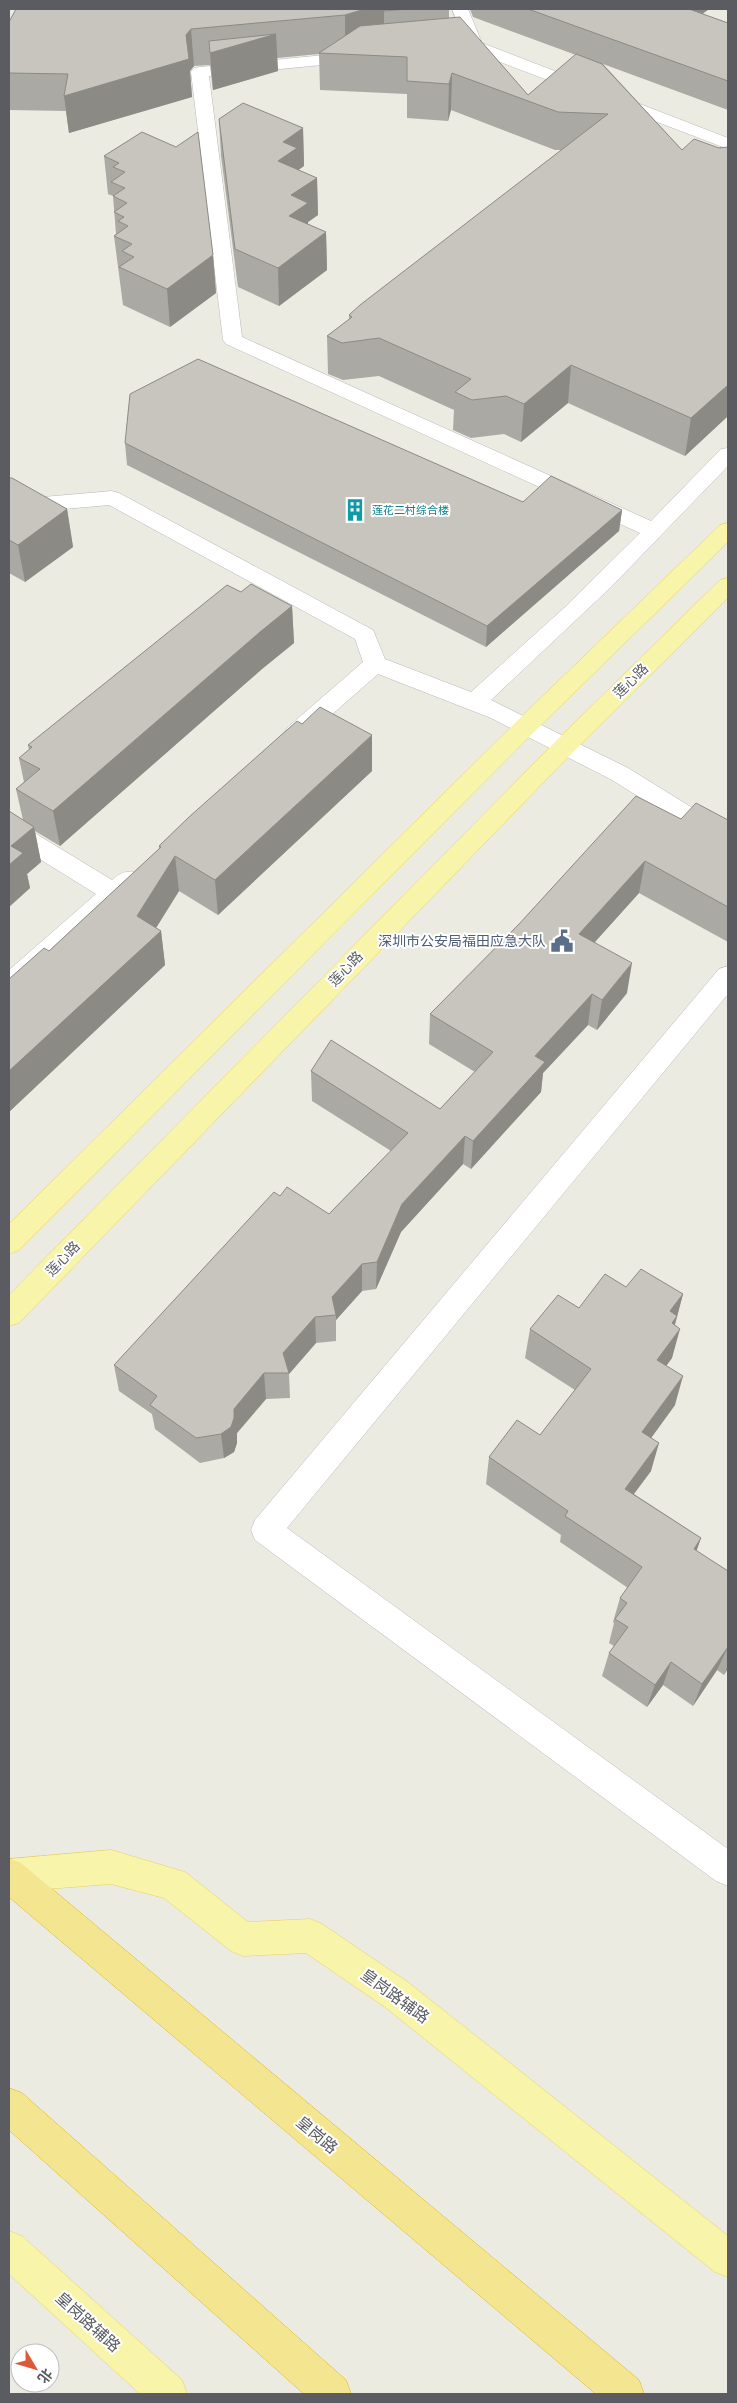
<svg xmlns="http://www.w3.org/2000/svg" width="737" height="2403" font-family="Figtree,'Noto Sans SC',sans-serif">
<rect width="100%" height="100%" fill="#ecebe2"/>
<g fill="none" stroke-linecap="round" stroke-linejoin="round">
<defs>
<g id="minor">
<polygon points="452,9 468,9 482,43 728,138 728,149 469,50"/>
<polygon points="357,52 363,53 366,57 363,61 209,76 242,337 651,521 721,449 728,448 728,466 611,587 491,700 628,768 728,830 728,850 719,847 612,780 491,718 378,674 304,739 296,741 288,739 284,733 288,727 363,662 355,639 109,505 9,514 9,500 112,491 119,493 373,630 385,659 471,692 564,608 640,533 226,344 223,340 191,72 194,68 200,67"/>
<path d="M9,820l9,3 94,57c8,-7 14,-10 25,-7l3,7 -3,7 -119,105 -9,3v-25l87,-76 -87,-54z"/>
<polygon points="728,966 728,994 287,1528 728,1849 728,1886 716,1881 255,1540 251,1530 255,1520 719,969"/>
</g>
<g id="major">
<polygon points="728,523 728,542 534,732 19,1250 9,1254 9,1224 518,720 720,525"/>
<polygon points="728,578 728,598 573,752 19,1323 9,1326 9,1295 557,740 720,580"/>
<polygon points="111,1850 185,1872 248,1922 310,1919 322,1924 409,1983 728,2236 728,2277 715,2272 385,2007 306,1953 243,1956 231,1951 164,1898 111,1884 9,1892 10,1859"/>
<polygon points="9,2231 22,2236 182,2380 187,2394 140,2394 9,2274"/>
</g>
<g id="highway">
<polygon points="9,1858 21,1863 639,2380 644,2394 596,2394 9,1897"/>
<polygon points="9,2088 22,2093 346,2380 351,2394 304,2394 9,2130"/>
</g>
</defs>
<use href="#minor" stroke="#b7b8bd" stroke-width="1"/>
<use href="#major" stroke="#e6d060" stroke-width="1"/>
<use href="#highway" stroke="#dcb411" stroke-width="1"/>
<use href="#minor" fill="#fff" fill-rule="evenodd"/>
<use href="#major" fill="#f8f5aa" fill-rule="evenodd"/>
<use href="#highway" fill="#f4e690" fill-rule="evenodd"/>
</g>
<g fill="#aba9a3">
<polygon points="16,9 449,9 449,18 528,95 576,55 473,17 470,9 709,9 702,14 728,23 728,110 603,64 682,150 728,147 728,416 685,456 568,403 521,442 504,434 471,438 453,430 454,410 379,376 343,380 328,374 327,336 349,320 349,315 562,150 555,150 451,110 448,121 407,118 407,94 320,90 319,54 277,58 278,71 213,90 210,65 194,66 190,71 192,97 69,133 66,111 9,110 9,22"/>
<polygon points="219,119 303,128 304,166 298,170 317,178 318,215 308,222 308,224 326,232 327,270 279,306 238,287 221,156"/>
<polygon points="142,132 213,255 216,293 170,327 123,305 114,236 116,234 113,196 108,194 104,156"/>
<polygon points="125,443 523,502 622,510 619,531 486,647 127,465"/>
<polygon points="9,478 67,509 73,547 25,582 9,573"/>
<polygon points="241,592 292,606 294,643 262,669 60,846 35,831 41,862 27,874 30,888 9,907 9,811 23,820 16,789 24,782 19,758 29,750 28,745"/>
<polygon points="302,724 372,771 218,915 179,891 156,928 161,931 165,965 9,1112 9,979 49,951 159,849 159,846"/>
<polygon points="681,819 728,820 728,942 639,893 595,942 627,993 597,1030 588,1025 543,1073 541,1092 471,1169 463,1164 401,1232 376,1289 362,1291 336,1320 336,1341 316,1343 289,1374 290,1398 266,1399 237,1433 237,1443 234,1452 224,1458 200,1463 155,1429 152,1414 119,1391 114,1365 280,1196 329,1214 391,1151 312,1101 311,1071 440,1109 475,1072 429,1044 430,1014"/>
<polygon points="626,1287 683,1294 675,1325 672,1358 666,1366 675,1405 651,1438 651,1471 634,1494 701,1538 696,1551 728,1571 728,1668 724,1675 717,1670 693,1706 663,1685 647,1707 602,1676 609,1653 614,1646 609,1643 614,1623 613,1622 620,1598 628,1588 560,1542 561,1535 486,1484 489,1457 540,1435 575,1390 525,1358 530,1329"/>
</g>
<g fill="#8b8a85">
<polygon points="365,9 404,9 384,11 384,40 345,52 345,15"/>
<polygon points="680,9 709,9 677,33"/>
<polygon points="191,29 194,66 190,71 192,97 69,133 64,96 186,35"/>
<polygon points="276,34 278,71 213,90 210,53"/>
<polygon points="452,73 451,110 448,121 449,84"/>
<polygon points="303,128 304,166 297,171 278,161 283,142"/>
<polygon points="317,178 318,215 308,222 309,240 289,216 291,195"/>
<polygon points="326,232 327,270 279,306 278,268"/>
<polygon points="213,255 216,293 170,327 167,289"/>
<polygon points="571,365 568,403 521,442 524,404"/>
<polygon points="728,385 728,416 685,456 691,418"/>
<polygon points="67,509 73,547 25,582 18,545"/>
<polygon points="622,510 619,531 486,647 487,626"/>
<polygon points="292,606 294,643 262,669 60,846 53,811 260,632"/>
<polygon points="372,735 372,771 218,915 215,880"/>
<polygon points="34,827 41,862 27,874 30,888 9,907 9,865 11,846"/>
<polygon points="175,856 179,891 146,944 161,931 165,965 9,1112 9,1071 137,916"/>
<polygon points="645,861 639,893 575,964 579,934"/>
<polygon points="632,963 627,993 597,1030 602,1000"/>
<polygon points="592,994 588,1025 543,1073 541,1092 471,1169 473,1141 535,1056"/>
<polygon points="465,1136 463,1164 401,1232 376,1289 377,1262 402,1204"/>
<polygon points="362,1264 362,1291 336,1320 336,1315 332,1297"/>
<polygon points="683,1294 670,1342 680,1329 672,1358 649,1389 670,1311"/>
<polygon points="315,1317 316,1343 289,1374 283,1353"/>
<polygon points="264,1373 266,1399 237,1433 237,1443 234,1452 224,1458 221,1434 234,1409"/>
<polygon points="683,1376 675,1405 635,1460 642,1432"/>
<polygon points="659,1443 651,1471 618,1515 625,1489"/>
<polygon points="701,1538 692,1564 694,1549"/>
<polygon points="728,1647 717,1670 693,1706 702,1684"/>
<polygon points="671,1662 663,1685 647,1707 655,1685"/>
<polygon points="728,1665 728,1668 724,1675"/>
</g>
<g fill="#c7c5be" stroke="#8b8a85">
<polygon points="16,9 365,9 345,15 191,29 186,35 189,59 64,96 68,74 9,73 9,22"/>
<polygon points="387,9 407,9 384,11"/>
<polygon points="528,9 689,9 728,23 728,81"/>
<polygon points="460,17 528,95 576,54 602,64 682,150 694,139 719,148 728,147 728,385 691,418 571,365 524,404 506,396 472,400 455,392 471,379 379,338 342,343 327,336 352,317 349,315 360,305 608,114 558,112 452,73 449,84 407,81 407,57 319,53 360,26"/>
<polygon points="276,34 210,53 209,41"/>
<polygon points="243,103 303,128 283,142 297,148 278,161 317,178 291,195 308,203 289,216 326,232 278,268 235,249 219,119"/>
<polygon points="142,132 176,147 198,132 213,255 167,289 119,267 134,257 122,251 132,244 114,236 128,226 118,221 124,217 114,212 127,203 113,196 125,188 111,182 125,172 113,167 119,163 104,156"/>
<polygon points="198,359 523,502 551,476 622,510 487,626 125,443 130,394"/>
<polygon points="9,478 12,478 67,509 18,545 9,540"/>
<polygon points="251,584 292,606 260,632 53,811 16,789 40,769 19,758 32,747 28,745 227,585 241,592"/>
<polygon points="320,707 372,735 215,880 175,856 137,916 161,931 9,1071 9,979 44,948 49,951 161,847 159,846 189,817 297,721 302,724"/>
<polygon points="636,796 681,819 696,803 728,820 728,907 645,861 579,934 632,963 602,1000 592,994 535,1056 545,1062 473,1141 465,1136 402,1204 377,1262 362,1264 332,1297 336,1315 315,1317 283,1353 289,1373 264,1373 234,1409 234,1418 231,1427 221,1434 196,1438 150,1405 157,1396 114,1365 274,1192 280,1196 287,1187 329,1214 408,1133 311,1071 331,1040 440,1109 493,1052 430,1014 520,923"/>
<polygon points="9,811 34,827 11,846 23,853 9,865"/>
<polygon points="641,1269 683,1294 670,1311 677,1316 672,1323 680,1329 657,1360 683,1376 642,1432 659,1443 625,1489 701,1538 694,1549 728,1571 728,1647 702,1684 671,1662 655,1685 609,1653 628,1627 615,1619 627,1603 620,1598 642,1567 565,1516 568,1511 489,1457 517,1420 540,1435 591,1369 530,1329 558,1295 579,1308 605,1274 626,1287"/>
</g>
<defs>
<symbol id="building-bare" viewBox="-9 -9 18 18"><path d="M-4-6H4V6H1V3H-1V6H-4ZM-2.5-4.3h1.7v1.8h-1.7ZM.8-4.3h1.7v1.8H.8ZM-2.5-1h1.7V.8h-1.7ZM.8-1h1.7V.8H.8Z" fill="#0f9aa8" stroke="#fff" stroke-width="2.5" paint-order="stroke"/></symbol>
<symbol id="civic-bare" viewBox="-9 -9 18 18"><path d="M-.6-6.5H3V-4.5H.6V-3L4-1V1h2V6H-6V1h2V-1L-.6-3ZM-1.2 2.5V6h2.4V2.5Z" fill="#5c6f8a" stroke="#fff" stroke-width="2.5" paint-order="stroke"/></symbol>
</defs>
<g fill-rule="evenodd">
<use href="#building-bare" x="339" y="494" width="32" height="32"/>
<use href="#civic-bare" x="546" y="925" width="32" height="32"/>
</g>
<g text-anchor="middle" dominant-baseline="central" stroke-width="4" stroke-linejoin="round" paint-order="stroke">
<g font-size="11" fill="#0d838f" stroke="#fff" text-anchor="start">
<text x="372" y="510">莲花二村综合楼</text>
</g>
<g font-size="14" fill="#5a5c61" stroke="#fff">
<text transform="translate(631 681) rotate(-45)">莲心路</text>
<text transform="translate(346 969) rotate(-46)">莲心路</text>
<text transform="translate(63 1259) rotate(-46)">莲心路</text>
</g>
<g font-size="14" fill="#4e5e75" stroke="#fff" text-anchor="end">
<text x="546" y="941">深圳市公安局福田应急大队</text>
</g>
<g font-size="16" fill="#5a5c61" stroke="#fff">
<text transform="translate(395 1996) rotate(36)">皇岗路辅路</text>
<text transform="translate(317 2135) rotate(40)">皇岗路</text>
<text transform="translate(88 2322) rotate(42)">皇岗路辅路</text>
</g>
</g>
<rect width="737" height="2403" fill="none" stroke="#5a5c61" stroke-width="20"/>
<g transform="translate(35 2368) rotate(128)"><circle r="24" fill="#ffffff" stroke="#bdbec0"/>
<path d="M0-4L9 19L0 12L-9 19Z" fill="#db5838"/>
<text y="-8" font-size="14" font-weight="bold" text-anchor="middle" fill="#5a5c61">北</text>
</g>
</svg>
